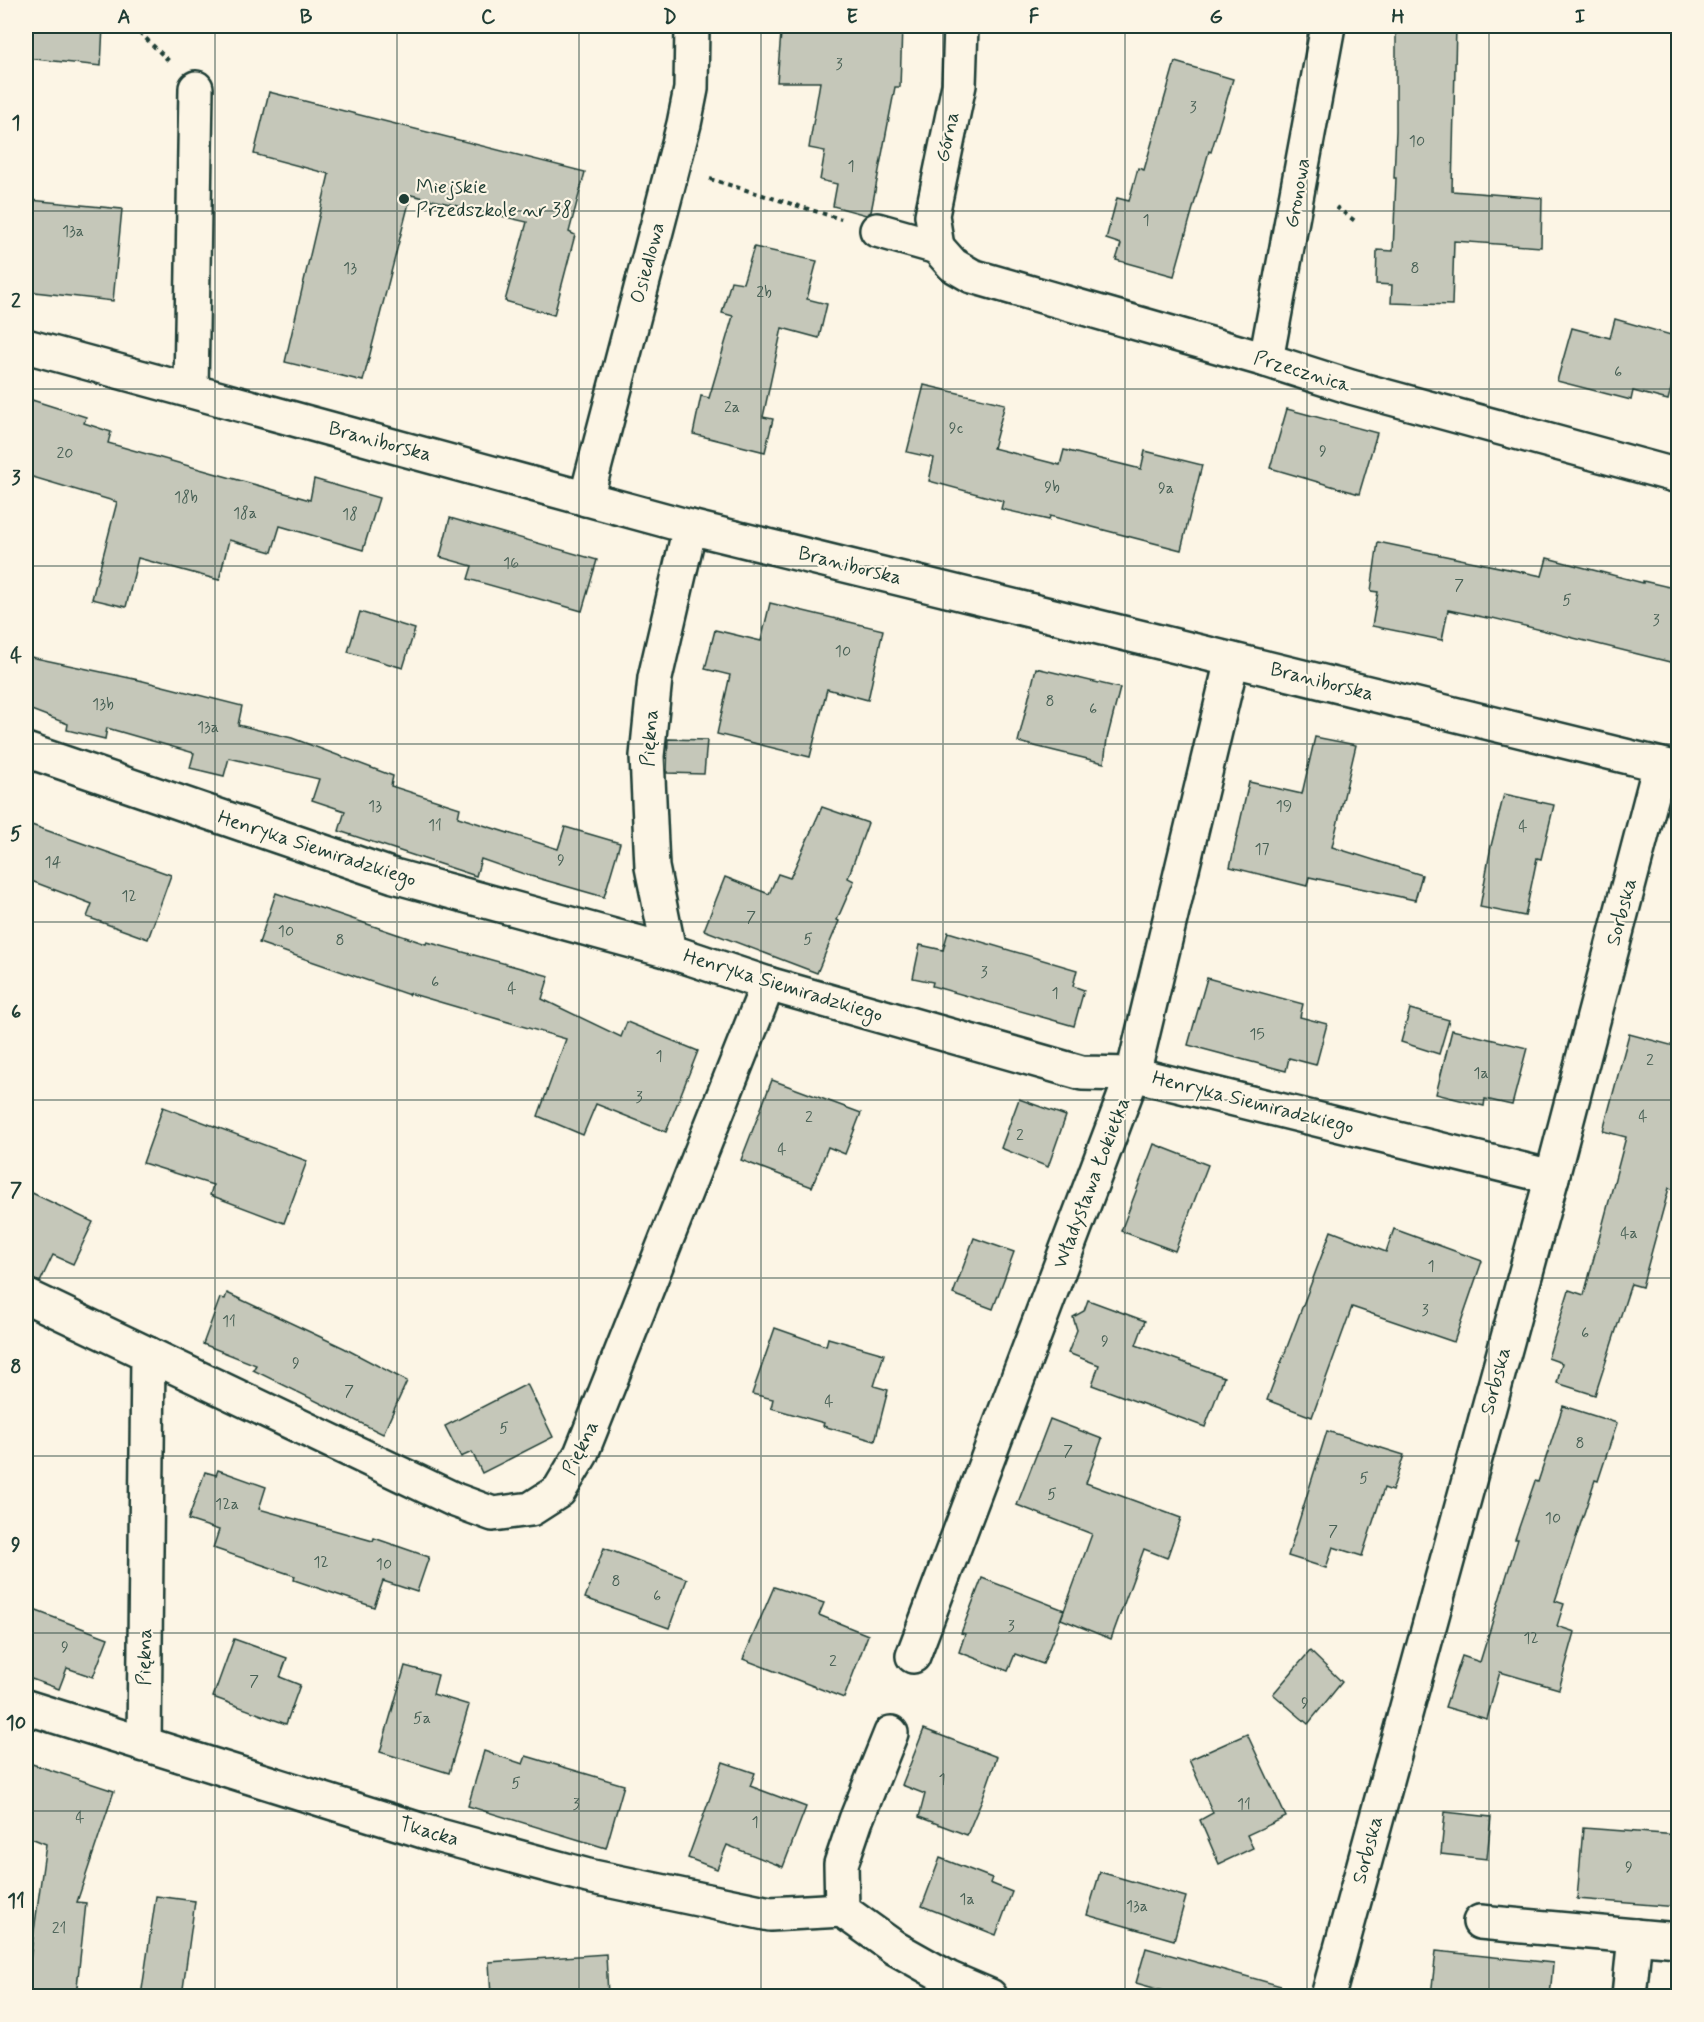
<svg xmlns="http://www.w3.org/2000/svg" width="1704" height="2022" font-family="Mynerve,sans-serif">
<rect width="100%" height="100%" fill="#fcf5e5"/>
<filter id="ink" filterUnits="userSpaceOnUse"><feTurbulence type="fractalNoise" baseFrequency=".0167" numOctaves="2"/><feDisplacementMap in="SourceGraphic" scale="12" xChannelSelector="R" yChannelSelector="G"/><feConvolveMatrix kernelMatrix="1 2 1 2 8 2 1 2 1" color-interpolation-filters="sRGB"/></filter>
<g filter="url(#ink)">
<g fill="#c5c7b9" stroke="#1f3d34" stroke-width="1.5">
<polygon points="26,26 103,26 101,66 26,58"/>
<polygon points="840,26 902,26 900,87 895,87 871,212 866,215 833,206 837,184 820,180 825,151 809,148 820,82 777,82 781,33 817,34 817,29 840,30"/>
<polygon points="1396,26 1456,26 1452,191 1542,198 1541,247 1454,241 1452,305 1391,303 1392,285 1376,284 1377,250 1393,251 1396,178 1394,178 1396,131"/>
<polygon points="1175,62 1233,79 1211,152 1209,151 1174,276 1116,260 1121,244 1106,239 1117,198 1129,201 1138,168 1144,170"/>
<polygon points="269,92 585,172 569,232 575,235 554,315 505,301 527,222 411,195 363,381 285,362 329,174 254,154"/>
<polygon points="30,200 122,209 113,301 26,291 26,253"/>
<polygon points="754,247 817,261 807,299 827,304 819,338 782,328 763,417 773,419 765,452 693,434 701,396 709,398 733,316 722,313 731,281 743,283"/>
<polygon points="1615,319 1678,337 1678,363 1668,400 1633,391 1631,400 1557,381 1572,328 1610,338"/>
<polygon points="924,385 1005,404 993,448 1060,465 1064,450 1141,469 1145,451 1202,465 1181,550 1050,516 1049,520 1001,509 1003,501 929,481 934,458 907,452"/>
<polygon points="32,400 86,417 84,423 111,432 108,443 217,474 310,500 314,479 379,498 363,550 280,526 272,552 229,540 219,580 138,558 126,607 92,599 117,502 26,475 26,423"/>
<polygon points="1287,409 1377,433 1359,494 1270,468"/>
<polygon points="450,518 597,560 582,611 468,579 472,566 440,557"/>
<polygon points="1378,542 1542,576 1547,558 1643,583 1643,581 1678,589 1678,664 1493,618 1492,619 1448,610 1442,640 1372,626 1378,592 1371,591"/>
<polygon points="770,603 883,630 868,700 827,689 810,757 717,734 730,675 705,669 715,630 761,641"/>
<polygon points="360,612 415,629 403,668 348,652"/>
<polygon points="26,656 139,680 242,706 238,725 292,738 393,776 391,786 460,808 458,817 558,849 565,827 620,843 604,897 527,875 481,859 476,876 339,831 345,811 312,800 319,779 229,758 224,776 190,768 194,753 107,728 105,739 67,730 68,724 26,708"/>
<polygon points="1036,668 1120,688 1107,739 1104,763 1018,742"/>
<polygon points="1315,737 1356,745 1332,847 1422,875 1415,900 1309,877 1307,886 1230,867 1249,782 1302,794"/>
<polygon points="668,739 707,740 704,774 667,773"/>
<polygon points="1504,794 1554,805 1541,859 1537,858 1525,916 1480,907 1491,846"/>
<polygon points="822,807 868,823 848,878 854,881 837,920 839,921 817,973 704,930 725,877 769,894 778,874 790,878"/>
<polygon points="26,823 171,875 148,939 87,917 92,904 26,879"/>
<polygon points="276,893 426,944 427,942 549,976 542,999 621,1037 627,1022 698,1051 666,1132 596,1104 583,1135 538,1116 566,1039 409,993 409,995 259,943"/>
<polygon points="948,932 1077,970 1073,986 1084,990 1074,1026 932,986 933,982 913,978 920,945 943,950"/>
<polygon points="1207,978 1303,1004 1300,1017 1327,1024 1316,1065 1289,1058 1286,1071 1188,1045"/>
<polygon points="1410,1009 1449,1020 1439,1054 1401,1042"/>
<polygon points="1452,1030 1527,1048 1512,1105 1485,1099 1484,1106 1436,1094"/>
<polygon points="1629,1034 1678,1047 1678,1191 1669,1188 1642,1287 1631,1284 1595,1395 1557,1383 1562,1363 1548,1358 1569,1290 1584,1295 1626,1137 1603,1131"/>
<polygon points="772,1080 861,1113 845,1154 828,1147 812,1187 741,1160"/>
<polygon points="1019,1099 1066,1116 1048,1167 1001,1148"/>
<polygon points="163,1107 307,1161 284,1223 210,1195 213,1185 143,1163"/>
<polygon points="1154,1144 1208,1165 1175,1251 1121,1231"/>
<polygon points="26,1190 93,1222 73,1264 53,1255 40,1282 26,1277"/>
<polygon points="1394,1229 1482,1261 1454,1342 1352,1307 1312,1417 1267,1400 1331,1231 1386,1252"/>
<polygon points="974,1238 1014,1252 993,1309 953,1294"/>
<polygon points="227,1293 344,1348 407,1381 383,1434 253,1370 256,1365 203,1344 220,1298 225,1299"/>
<polygon points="1088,1300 1145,1321 1136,1345 1224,1377 1205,1427 1092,1385 1099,1365 1068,1353 1077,1330 1073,1317 1084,1311"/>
<polygon points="775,1328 826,1346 828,1338 884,1354 874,1386 888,1390 875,1441 823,1426 824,1423 771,1408 773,1399 752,1394"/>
<polygon points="527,1384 553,1437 482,1473 472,1452 461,1457 445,1426"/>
<polygon points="1563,1406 1617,1423 1598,1481 1595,1480 1555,1601 1564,1604 1557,1626 1575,1632 1559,1689 1500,1672 1487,1719 1445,1707 1462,1656 1480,1662 1518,1539 1515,1539 1535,1481 1538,1482"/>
<polygon points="1050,1419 1102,1439 1086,1483 1181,1518 1167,1558 1144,1549 1111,1639 1061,1619 1092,1534 1017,1505"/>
<polygon points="1327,1431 1404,1455 1392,1491 1384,1488 1362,1556 1333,1547 1326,1568 1288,1556"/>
<polygon points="218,1470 266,1487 259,1509 373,1541 374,1538 429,1557 417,1592 383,1581 374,1607 294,1580 295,1576 213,1548 219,1530 188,1520 205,1472 216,1475"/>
<polygon points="604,1548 687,1579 669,1628 585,1598"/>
<polygon points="982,1578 1064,1610 1043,1664 1015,1654 1008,1671 959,1652 965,1634 961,1633"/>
<polygon points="774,1587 824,1603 819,1615 868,1635 844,1698 743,1659"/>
<polygon points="26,1607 108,1638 93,1677 67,1668 59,1689 26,1677"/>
<polygon points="234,1639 287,1658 280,1677 300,1685 286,1724 213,1697"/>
<polygon points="1310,1651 1342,1682 1308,1724 1273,1694"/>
<polygon points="405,1666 438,1675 433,1694 469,1705 449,1773 380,1752"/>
<polygon points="924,1729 997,1757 983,1797 967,1835 919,1817 925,1794 902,1785"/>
<polygon points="1247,1734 1286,1817 1247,1835 1253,1848 1219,1864 1200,1820 1213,1813 1189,1760"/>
<polygon points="484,1751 523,1764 526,1756 624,1785 606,1848 468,1806"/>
<polygon points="26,1762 114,1791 77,1902 86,1903 76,1996 28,1996 29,1982 27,1982 46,1844 26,1836"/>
<polygon points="723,1762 755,1773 750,1786 806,1807 783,1867 727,1845 717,1869 688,1858"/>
<polygon points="1445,1812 1491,1817 1487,1859 1441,1854"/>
<polygon points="1583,1828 1678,1835 1678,1907 1577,1899"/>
<polygon points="940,1858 992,1878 990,1883 1012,1892 996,1935 922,1906"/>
<polygon points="1100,1872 1186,1897 1174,1940 1087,1915"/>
<polygon points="156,1896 195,1901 182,1996 141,1996"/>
<polygon points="1146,1948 1281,1986 1280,1996 1182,1996 1136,1983"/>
<polygon points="1436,1951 1553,1963 1550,1996 1431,1996"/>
<polygon points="606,1954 608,1996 491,1996 489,1962"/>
</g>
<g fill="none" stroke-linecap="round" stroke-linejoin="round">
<defs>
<g id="minor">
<polyline points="877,230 937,247"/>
<polyline points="937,247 953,265 972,276 1266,360 1351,387 1678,476"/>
<polyline points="937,247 932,215 959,85 961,26"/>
<polyline points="26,346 690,527 1678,769"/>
<polyline points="1266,360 1328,26"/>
<polyline points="191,390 196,88"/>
<polyline points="586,499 684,124 691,89 692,26"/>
<polyline points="26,750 394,876 669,951 768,984 1082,1073 1133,1074 1552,1177"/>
<polyline points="669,951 652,867 647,756 655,678 690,527"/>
<polyline points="26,1296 455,1500 493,1514 531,1509 559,1491 581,1454 768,984"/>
<polyline points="913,1656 1133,1074 1232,660"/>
<polyline points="26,1707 436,1835 588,1876 770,1914 842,1910"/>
<polyline points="144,1745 148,1354"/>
<polyline points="842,1910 841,1864 856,1820 891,1733"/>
<polyline points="842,1910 895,1948 950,1979 990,1996"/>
<polyline points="1480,1922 1678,1940"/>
<polyline points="1328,1996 1552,1177 1660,765"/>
<polyline points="1629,1996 1635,1936"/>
</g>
</defs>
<use href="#minor" stroke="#1f3d34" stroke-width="38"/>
<g stroke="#1f3d34" stroke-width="4" stroke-dasharray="4.5 4.5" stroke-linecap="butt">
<polyline points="133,26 170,62"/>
<polyline points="710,179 841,219"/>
<polyline points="1336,207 1355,221"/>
</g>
<use href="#minor" stroke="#fcf5e5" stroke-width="33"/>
</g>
</g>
<path fill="none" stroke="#1f3d34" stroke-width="1.5" stroke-opacity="0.55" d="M215,26v1970M397,26v1970M579,26v1970M761,26v1970M943,26v1970M1125,26v1970M1307,26v1970M1489,26v1970M26,211h1652M26,389h1652M26,566h1652M26,744h1652M26,922h1652M26,1100h1652M26,1278h1652M26,1456h1652M26,1633h1652M26,1811h1652"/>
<circle fill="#1f3d34" stroke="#fcf5e5" stroke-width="2" cx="404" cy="199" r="6"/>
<g text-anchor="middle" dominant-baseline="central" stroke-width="4.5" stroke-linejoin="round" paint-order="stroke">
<g font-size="16" fill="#486055">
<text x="839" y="64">3</text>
<text x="1193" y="107">3</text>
<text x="1417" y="141">10</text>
<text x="851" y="166">1</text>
<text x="1146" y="220">1</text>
<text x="73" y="231">13a</text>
<text x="350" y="268">13</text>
<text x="1415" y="268">8</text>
<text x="764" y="292">2b</text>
<text x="1618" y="372">6</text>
<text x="732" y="407">2a</text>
<text x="956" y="428">9c</text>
<text x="1323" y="451">9</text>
<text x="65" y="453">20</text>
<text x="1052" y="487">9b</text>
<text x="1166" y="488">9a</text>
<text x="186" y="497">18b</text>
<text x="245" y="513">18a</text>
<text x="350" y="514">18</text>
<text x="511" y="563">16</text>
<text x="1459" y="585">7</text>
<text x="1567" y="600">5</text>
<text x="1656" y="620">3</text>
<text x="843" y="651">10</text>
<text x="1050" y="701">8</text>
<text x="103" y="704">13b</text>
<text x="1093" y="709">6</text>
<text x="208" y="727">13a</text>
<text x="375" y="806">13</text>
<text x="1284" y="806">19</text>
<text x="435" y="825">11</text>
<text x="1523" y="826">4</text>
<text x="1262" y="849">17</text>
<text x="561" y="860">9</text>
<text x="53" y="862">14</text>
<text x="129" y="896">12</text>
<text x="751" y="917">7</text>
<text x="286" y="931">10</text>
<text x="808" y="939">5</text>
<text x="340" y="940">8</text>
<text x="984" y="972">3</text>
<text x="435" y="982">6</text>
<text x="512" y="988">4</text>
<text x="1055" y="993">1</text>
<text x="1257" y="1034">15</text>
<text x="659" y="1056">1</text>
<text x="1650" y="1060">2</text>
<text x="1481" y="1073">1a</text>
<text x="639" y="1097">3</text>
<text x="1643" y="1116">4</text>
<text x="809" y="1117">2</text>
<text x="1020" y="1135">2</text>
<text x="782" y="1149">4</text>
<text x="1629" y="1233">4a</text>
<text x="1431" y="1266">1</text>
<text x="1425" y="1310">3</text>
<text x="229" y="1321">11</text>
<text x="1585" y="1333">6</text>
<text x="1105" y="1341">9</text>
<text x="296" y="1363">9</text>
<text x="349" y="1391">7</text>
<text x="829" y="1401">4</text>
<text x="504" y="1428">5</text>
<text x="1580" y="1443">8</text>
<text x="1068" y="1451">7</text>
<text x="1364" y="1478">5</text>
<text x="1052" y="1494">5</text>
<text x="227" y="1504">12a</text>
<text x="1553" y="1518">10</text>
<text x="1333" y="1531">7</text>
<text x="321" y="1562">12</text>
<text x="384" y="1564">10</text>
<text x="616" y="1581">8</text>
<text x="657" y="1596">6</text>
<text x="1011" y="1626">3</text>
<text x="1531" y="1638">12</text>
<text x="65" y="1647">9</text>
<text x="833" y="1661">2</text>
<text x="254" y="1681">7</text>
<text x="1305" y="1703">9</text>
<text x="422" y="1718">5a</text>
<text x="942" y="1779">1</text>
<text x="516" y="1783">5</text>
<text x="576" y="1804">3</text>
<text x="1244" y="1804">11</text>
<text x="80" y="1817">4</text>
<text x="755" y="1822">1</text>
<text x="1629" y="1867">9</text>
<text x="967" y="1899">1a</text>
<text x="1137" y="1906">13a</text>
<text x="59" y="1928">21</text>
</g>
<g font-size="20" fill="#1f3d34" stroke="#fcf5e5">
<text transform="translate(948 137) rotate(-78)">Górna</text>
<text transform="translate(1298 193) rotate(-80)">Gronowa</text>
<text transform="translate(648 263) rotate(-75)">Osiedlowa</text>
<text transform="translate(1302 372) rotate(17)">Przecznica</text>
<text transform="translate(380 442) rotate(15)">Braniborska</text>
<text transform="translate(850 566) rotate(14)">Braniborska</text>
<text transform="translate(1322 682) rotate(14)">Braniborska</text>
<text transform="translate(650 738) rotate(-86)">Piękna</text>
<text transform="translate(317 849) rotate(18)">Henryka Siemiradzkiego</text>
<text transform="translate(1622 912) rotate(-75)">Sorbska</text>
<text transform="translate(783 986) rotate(17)">Henryka Siemiradzkiego</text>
<text transform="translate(1253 1103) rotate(14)">Henryka Siemiradzkiego</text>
<text transform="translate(1092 1183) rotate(-69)">Władysława Łokietka</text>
<text transform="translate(1496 1381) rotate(-75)">Sorbska</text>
<text transform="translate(581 1448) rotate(-64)">Piękna</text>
<text transform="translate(145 1657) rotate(-89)">Piękna</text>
<text transform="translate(429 1832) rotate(16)">Tkacka</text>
<text transform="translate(1368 1850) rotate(-75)">Sorbska</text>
</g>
<g font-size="20" fill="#1f3d34" stroke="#fcf5e5" text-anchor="start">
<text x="416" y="187">Miejskie<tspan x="416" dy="23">Przedszkole nr 38</tspan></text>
</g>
</g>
<rect width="1704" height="2022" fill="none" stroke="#fcf5e5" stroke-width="66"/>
<rect x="33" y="33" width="1638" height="1956" fill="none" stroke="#1f3d34" stroke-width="2"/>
<g font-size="20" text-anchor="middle" font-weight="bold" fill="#1f3d34">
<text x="124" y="23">A</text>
<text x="306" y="23">B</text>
<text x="488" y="23">C</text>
<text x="670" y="23">D</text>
<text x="852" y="23">E</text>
<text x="1034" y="23">F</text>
<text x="1216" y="23">G</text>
<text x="1398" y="23">H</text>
<text x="1580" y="23">I</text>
<text x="16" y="129">1</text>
<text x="16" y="307">2</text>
<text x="16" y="484">3</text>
<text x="16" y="662">4</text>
<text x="16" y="840">5</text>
<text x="16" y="1018">6</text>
<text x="16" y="1196">7</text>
<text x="16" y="1373">8</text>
<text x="16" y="1551">9</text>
<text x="16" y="1729">10</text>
<text x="16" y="1907">11</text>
</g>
</svg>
